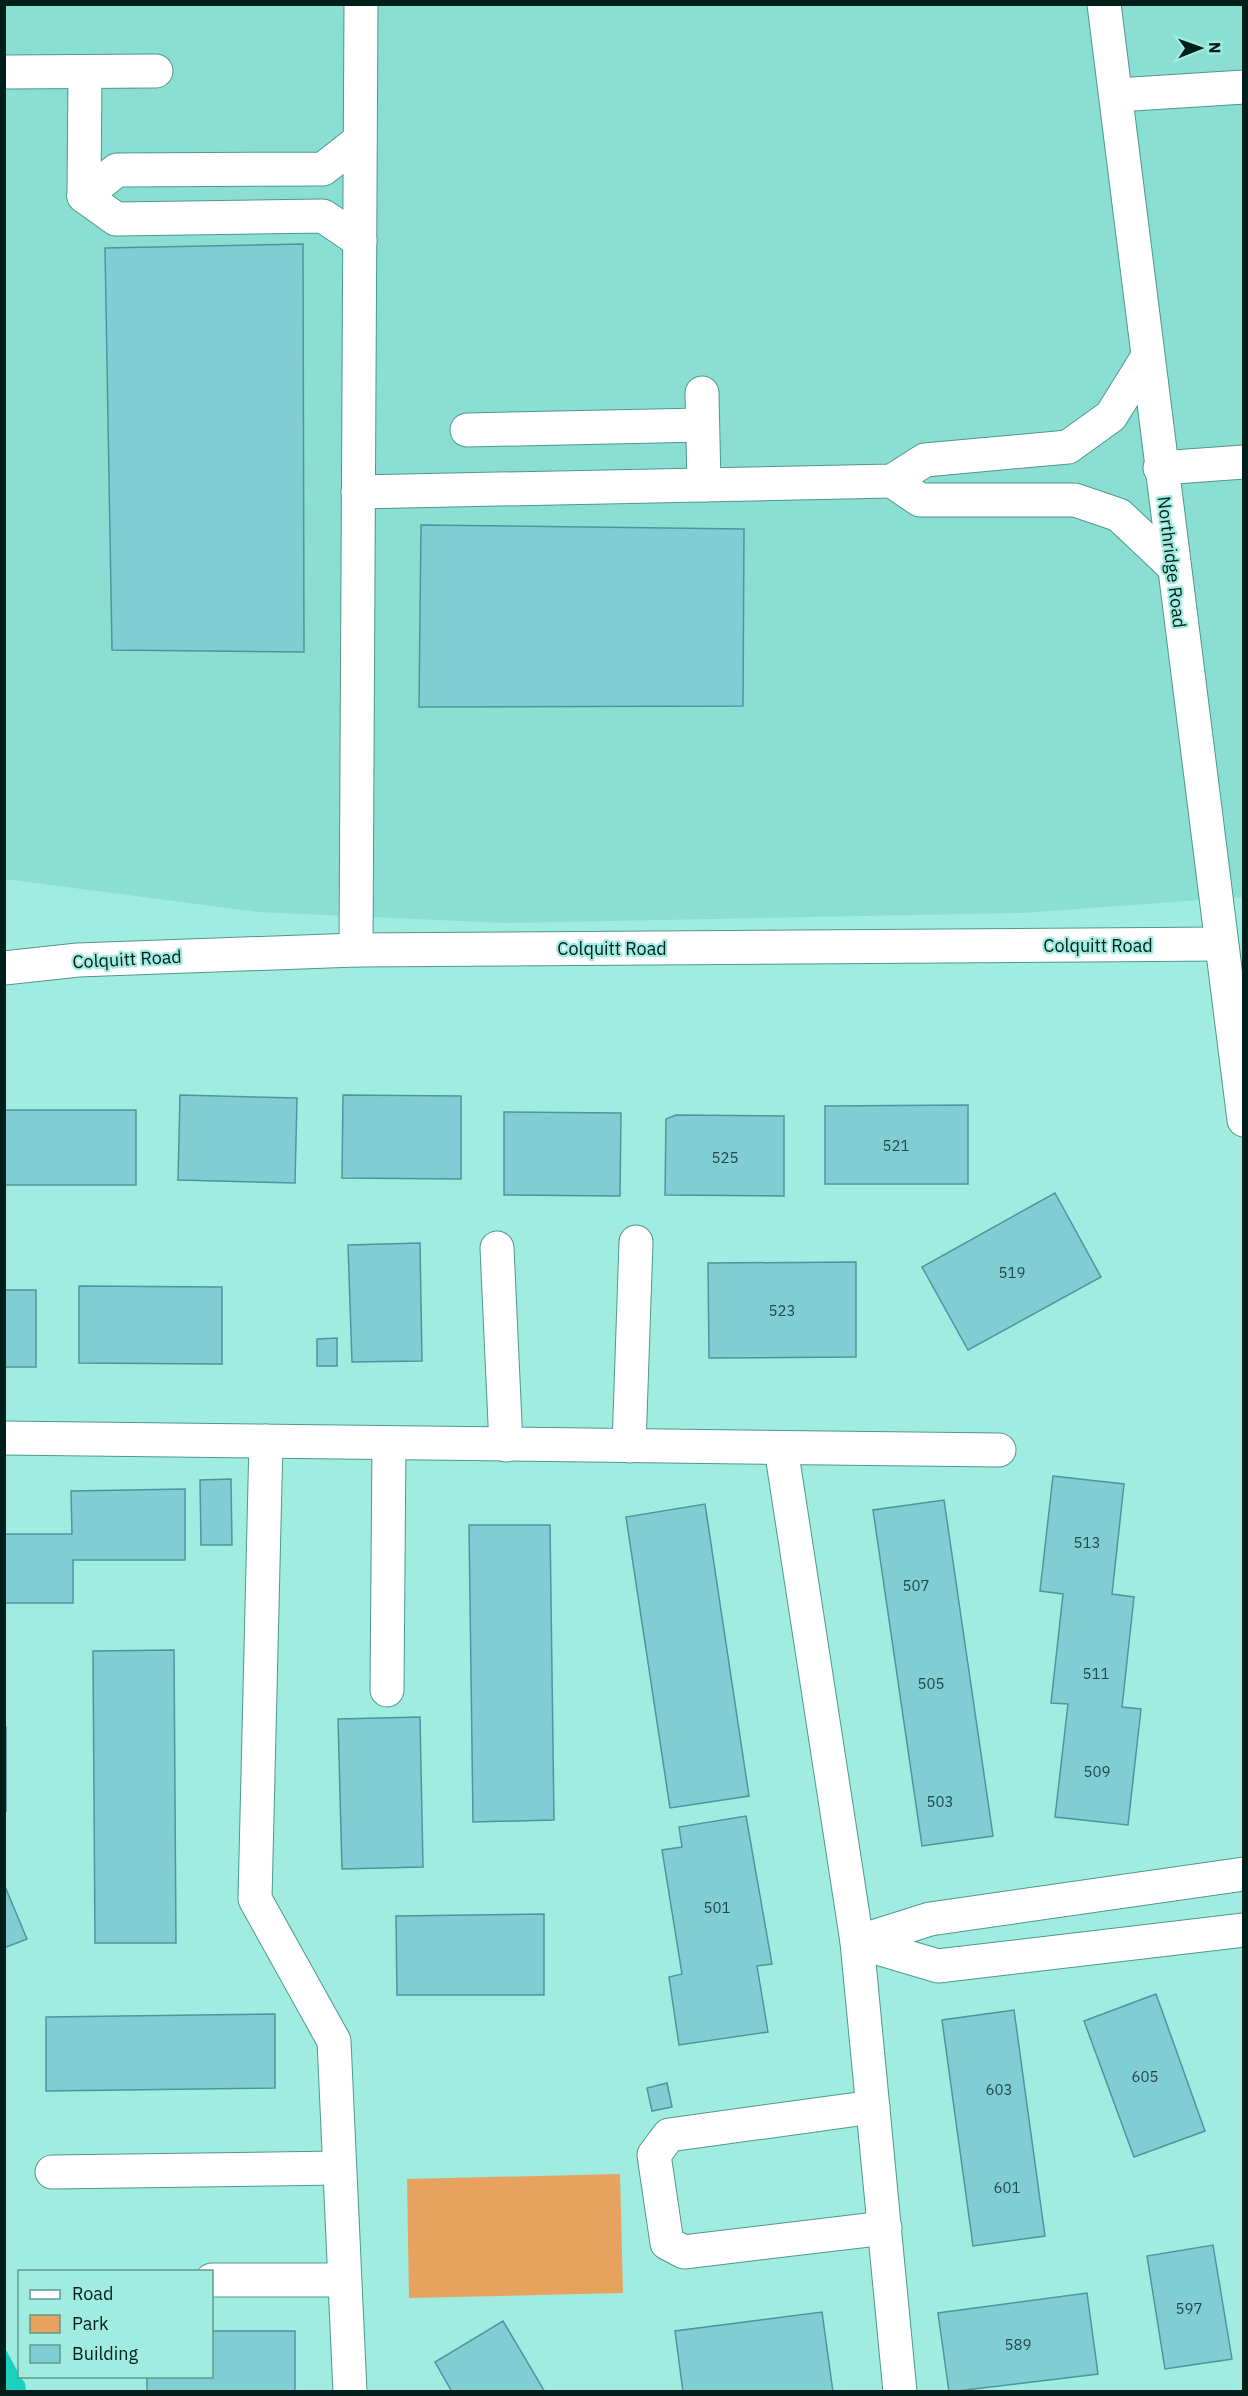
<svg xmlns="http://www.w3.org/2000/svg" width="1248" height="2396" font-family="'IBM Plex Sans',sans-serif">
<rect width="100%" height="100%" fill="#a1ece0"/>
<polygon fill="#8adfd2" points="5,5 1243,5 1243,897 1022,913 506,923 257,912 5,879"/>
<polygon fill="#e7a25f" points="620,2174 623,2293 409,2298 407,2179"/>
<polygon fill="#19d1be" points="4,2346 20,2376 25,2383 26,2391 5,2391"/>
<g fill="#81cdd4" stroke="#4b979e" stroke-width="1.5">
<polygon points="303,244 304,652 112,650 105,248"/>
<polygon points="421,525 744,529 743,706 419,707"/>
<polygon points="180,1095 297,1098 295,1183 178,1180"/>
<polygon points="343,1095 461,1096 461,1179 342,1178"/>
<polygon points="968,1105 968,1184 825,1184 825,1106"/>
<rect x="4" y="1110" width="132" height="75"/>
<polygon points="504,1112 621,1113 620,1196 504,1195"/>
<polygon points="676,1115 784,1116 784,1196 665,1195 666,1119"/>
<polygon points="1055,1193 1101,1277 968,1350 922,1267"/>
<polygon points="420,1243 422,1361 352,1362 348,1245"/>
<polygon points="856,1262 856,1357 709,1358 708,1263"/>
<polygon points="79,1286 222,1287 222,1364 79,1363"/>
<rect x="4" y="1290" width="32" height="77"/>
<polygon points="337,1338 337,1366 317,1366 317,1339"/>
<polygon points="1053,1476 1124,1484 1112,1594 1134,1597 1122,1707 1141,1709 1128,1825 1055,1817 1068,1704 1051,1703 1063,1594 1040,1591"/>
<polygon points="231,1479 232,1545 201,1545 200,1480"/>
<polygon points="185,1489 185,1560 73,1560 73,1603 4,1603 4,1534 72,1534 71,1491"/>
<polygon points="944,1500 993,1836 922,1846 873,1510"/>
<polygon points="705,1504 749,1796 670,1808 626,1517"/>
<polygon points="469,1525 550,1525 554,1820 473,1822"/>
<polygon points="174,1650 176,1943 95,1943 93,1651"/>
<polygon points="420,1717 423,1867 342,1869 338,1719"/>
<rect x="4" y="1727" width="2" height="84"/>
<polygon points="746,1816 772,1964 757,1966 768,2032 679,2045 669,1977 682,1974 662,1850 682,1847 679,1827"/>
<polygon points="4,1884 27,1939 4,1948"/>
<polygon points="544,1914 544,1995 397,1995 396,1916"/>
<polygon points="1156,1994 1205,2131 1134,2157 1084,2021"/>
<polygon points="1014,2010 1045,2236 973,2246 942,2020"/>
<polygon points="275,2014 275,2088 46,2091 46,2017"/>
<polygon points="667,2083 672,2107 652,2111 647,2088"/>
<polygon points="1213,2245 1232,2359 1165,2369 1147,2256"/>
<polygon points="1087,2293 1098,2374 949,2392 938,2313"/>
<polygon points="822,2312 833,2392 683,2392 675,2331"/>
<polygon points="503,2321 545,2392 452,2392 435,2362"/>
<polygon points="212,2331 295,2331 295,2392 147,2392 147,2376 212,2376"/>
</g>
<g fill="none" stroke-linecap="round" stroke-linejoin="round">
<defs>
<g id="minor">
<polyline points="1104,4 1244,1120"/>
<polyline points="4,72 156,71"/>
<polyline points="1117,95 1244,87"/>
<polyline points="84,196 117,170 323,169 360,140"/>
<polyline points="84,196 116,219 323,216 360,241"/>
<polyline points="84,196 85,72"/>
<polyline points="702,393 704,485"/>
<polyline points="467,430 702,425"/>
<polyline points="1160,468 1244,462"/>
<polyline points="892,481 920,500 1075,500 1119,515 1173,566"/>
<polyline points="358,492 892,481 925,460 1068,447 1111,416 1147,358"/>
<polyline points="356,950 361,4"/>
<polyline points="4,968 78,960 356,950 1221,944"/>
<polyline points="497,1248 506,1445"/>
<polyline points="4,1438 999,1450"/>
<polyline points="266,1441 255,1899 334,2041 350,2392"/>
<polyline points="629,1446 636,1242"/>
<polyline points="781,1448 857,1942 900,2392"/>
<polyline points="387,1690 389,1443"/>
<polyline points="1244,1874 930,1919 857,1942 938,1966 1244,1930"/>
<polyline points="873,2107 669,2135 654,2155 667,2243 684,2252 885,2228"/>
<polyline points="52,2172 339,2168"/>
<polyline points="212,2280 344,2280"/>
</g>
</defs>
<use href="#minor" stroke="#4e988d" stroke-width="35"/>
<use href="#minor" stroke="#fff" stroke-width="33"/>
</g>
<g text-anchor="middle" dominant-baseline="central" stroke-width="4.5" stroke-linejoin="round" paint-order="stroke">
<g font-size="15" fill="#204a48">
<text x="896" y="1145">521</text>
<text x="725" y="1157">525</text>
<text x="1012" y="1272">519</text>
<text x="782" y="1310">523</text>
<text x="1087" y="1542">513</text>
<text x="916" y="1585">507</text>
<text x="1096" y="1673">511</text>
<text x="931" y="1683">505</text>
<text x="1097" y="1771">509</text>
<text x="940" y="1801">503</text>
<text x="717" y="1907">501</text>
<text x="1145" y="2076">605</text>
<text x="999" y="2089">603</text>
<text x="1007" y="2187">601</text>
<text x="1189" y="2308">597</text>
<text x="1018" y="2344">589</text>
</g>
<g font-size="18" fill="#001e1a" stroke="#a1ece0">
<text transform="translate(1172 562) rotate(83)">Northridge Road</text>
<text x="1098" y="945">Colquitt Road</text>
<text x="612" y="948">Colquitt Road</text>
<text transform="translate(127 959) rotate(-3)">Colquitt Road</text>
</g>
</g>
<rect width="1248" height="2396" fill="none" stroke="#001e1a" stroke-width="12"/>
<rect x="18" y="2270" width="195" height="108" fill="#a1ece0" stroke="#619a91" stroke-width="1.5"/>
<rect x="30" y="2290" width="30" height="9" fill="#ffffff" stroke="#619a91" stroke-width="1.5"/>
<text x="72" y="2300" font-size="18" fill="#001e1a">Road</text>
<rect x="30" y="2315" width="30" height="18" fill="#e7a25f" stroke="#619a91" stroke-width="1.5"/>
<text x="72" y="2330" font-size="18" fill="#001e1a">Park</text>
<rect x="30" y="2345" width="30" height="18" fill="#81cdd4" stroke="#619a91" stroke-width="1.5"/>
<text x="72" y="2360" font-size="18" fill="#001e1a">Building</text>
<g transform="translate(1200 48) rotate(89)" stroke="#a1ece0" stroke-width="4.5" paint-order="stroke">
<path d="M0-4.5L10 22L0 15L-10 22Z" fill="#001e1a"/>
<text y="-9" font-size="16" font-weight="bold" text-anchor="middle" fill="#001e1a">N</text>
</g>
</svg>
